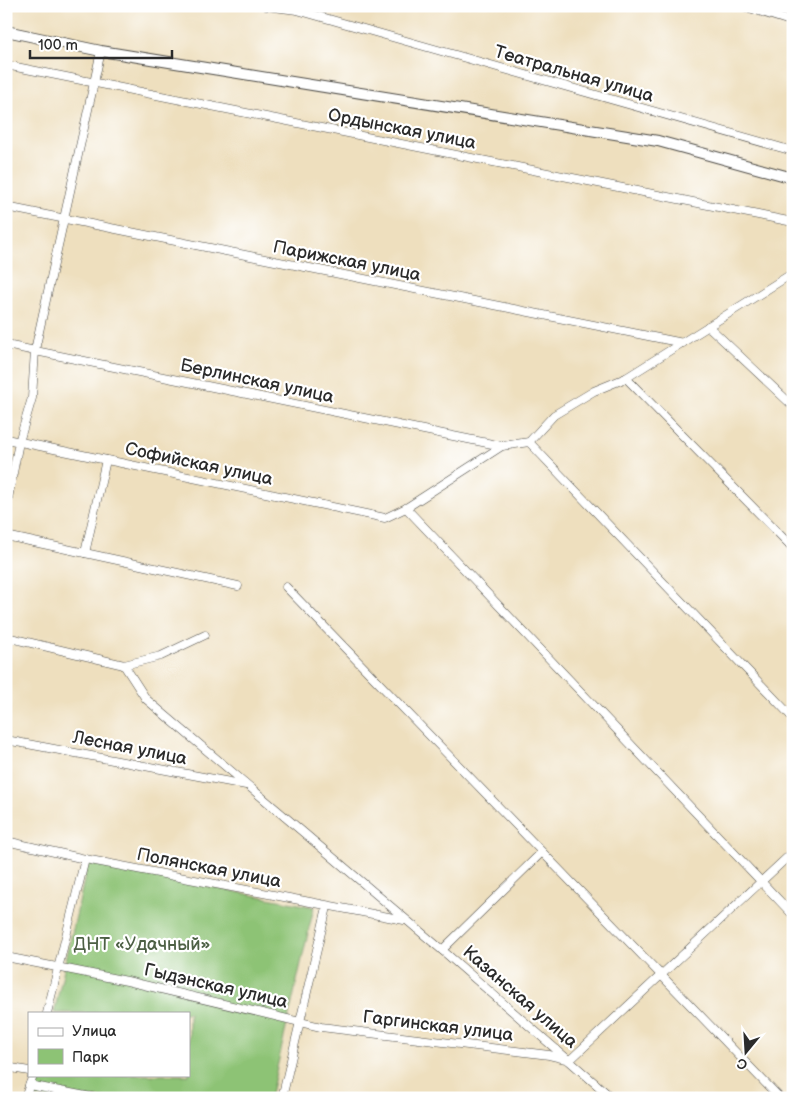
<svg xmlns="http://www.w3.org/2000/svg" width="799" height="1104" font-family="'Balsamiq Sans',sans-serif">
<rect width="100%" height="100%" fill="#fff"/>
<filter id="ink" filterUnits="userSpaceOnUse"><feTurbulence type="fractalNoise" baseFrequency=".02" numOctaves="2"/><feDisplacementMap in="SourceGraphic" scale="10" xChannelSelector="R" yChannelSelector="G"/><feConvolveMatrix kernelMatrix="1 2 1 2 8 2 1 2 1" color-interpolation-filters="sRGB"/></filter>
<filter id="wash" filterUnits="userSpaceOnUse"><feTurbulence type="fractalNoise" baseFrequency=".0096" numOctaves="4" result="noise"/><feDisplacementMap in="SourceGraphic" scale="20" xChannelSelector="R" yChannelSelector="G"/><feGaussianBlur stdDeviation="1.12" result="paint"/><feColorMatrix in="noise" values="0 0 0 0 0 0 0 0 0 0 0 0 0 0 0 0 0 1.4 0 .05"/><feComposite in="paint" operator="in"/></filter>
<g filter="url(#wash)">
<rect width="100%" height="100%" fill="#eedfbe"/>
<polygon fill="#8dc375" stroke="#5c7750" points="88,863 314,907 270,1098 35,1098 40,1075 189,1075 189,1013 54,1013"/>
</g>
<g filter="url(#ink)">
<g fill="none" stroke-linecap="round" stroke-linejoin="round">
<defs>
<g id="minor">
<polyline points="266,6 297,10 793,151"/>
<polyline points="743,6 793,22"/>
<polyline points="6,65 793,222"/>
<polyline points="6,207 683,343"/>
<polyline points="708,326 793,406"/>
<polyline points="6,345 502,446"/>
<polyline points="626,378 793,548"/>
<polyline points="6,439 385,518 406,508 502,446 529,442 554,415 594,391 626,378 793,273"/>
<polyline points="529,442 793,718"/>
<polyline points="406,508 793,915"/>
<polyline points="6,509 19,442 32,398 35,350 101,51"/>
<polyline points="6,536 238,586"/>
<polyline points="85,553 106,460"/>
<polyline points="286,587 780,1098"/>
<polyline points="6,637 124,665 161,656 205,635"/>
<polyline points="124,665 146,699 442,950 612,1098"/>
<polyline points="6,740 246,785"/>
<polyline points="6,841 85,859 404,920"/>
<polyline points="442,950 542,852"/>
<polyline points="6,957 127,981 321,1027 549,1055 570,1060 793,852"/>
<polyline points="47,1013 85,859"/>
<polyline points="6,1067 29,1071"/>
<polyline points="29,1085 96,1098"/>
<polyline points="25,1098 33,1075"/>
<polyline points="282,1098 327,907"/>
</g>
<polyline id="tertiary" points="6,31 101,51 658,141 793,178"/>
</defs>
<use href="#minor" stroke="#484641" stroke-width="9"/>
<use href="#tertiary" stroke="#484641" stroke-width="12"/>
<use href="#minor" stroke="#fff" stroke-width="8"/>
<use href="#tertiary" stroke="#fff" stroke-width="10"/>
</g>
</g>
<g text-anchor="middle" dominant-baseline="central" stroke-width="4.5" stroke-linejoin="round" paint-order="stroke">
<g font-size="18" fill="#2b2b2b" stroke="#fff">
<text transform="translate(574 74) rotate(16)">Театральная улица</text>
<text transform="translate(402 129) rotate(11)">Ордынская улица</text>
<text transform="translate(347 261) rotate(11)">Парижская улица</text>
<text transform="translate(257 381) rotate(12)">Берлинская улица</text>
<text transform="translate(199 464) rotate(12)">Софийская улица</text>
<text transform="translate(130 748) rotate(11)">Лесная улица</text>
<text transform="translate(209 868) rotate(11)">Полянская улица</text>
<text transform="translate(216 986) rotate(13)">Гыдэнская улица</text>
<text transform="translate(520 997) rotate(41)">Казанская улица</text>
<text transform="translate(438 1026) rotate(7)">Гаргинская улица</text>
</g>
<g font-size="18" fill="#4d6045" stroke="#fff">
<text x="142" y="944">ДНТ «Удачный»</text>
</g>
</g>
<rect width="799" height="1104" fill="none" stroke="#fff" stroke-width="25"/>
<rect x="28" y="1012" width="162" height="65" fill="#ffffff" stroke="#aaaaaa"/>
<rect x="38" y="1028" width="25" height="8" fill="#ffffff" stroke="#aaaaaa"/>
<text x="72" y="1036" font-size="15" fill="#2b2b2b">Улица</text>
<rect x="38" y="1049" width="25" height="15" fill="#8dc375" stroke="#aaaaaa"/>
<text x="72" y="1062" font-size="15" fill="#2b2b2b">Парк</text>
<g transform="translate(746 1052) rotate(198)" stroke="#ffffff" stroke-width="4" paint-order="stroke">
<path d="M0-4L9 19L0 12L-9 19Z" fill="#2b2b2b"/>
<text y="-8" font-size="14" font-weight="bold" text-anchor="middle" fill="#2b2b2b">С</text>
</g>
<path d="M30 50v8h142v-8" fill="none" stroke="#2b2b2b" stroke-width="2.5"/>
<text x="38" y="50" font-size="15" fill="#2b2b2b" stroke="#ffffff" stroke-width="4" paint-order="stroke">100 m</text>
</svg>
